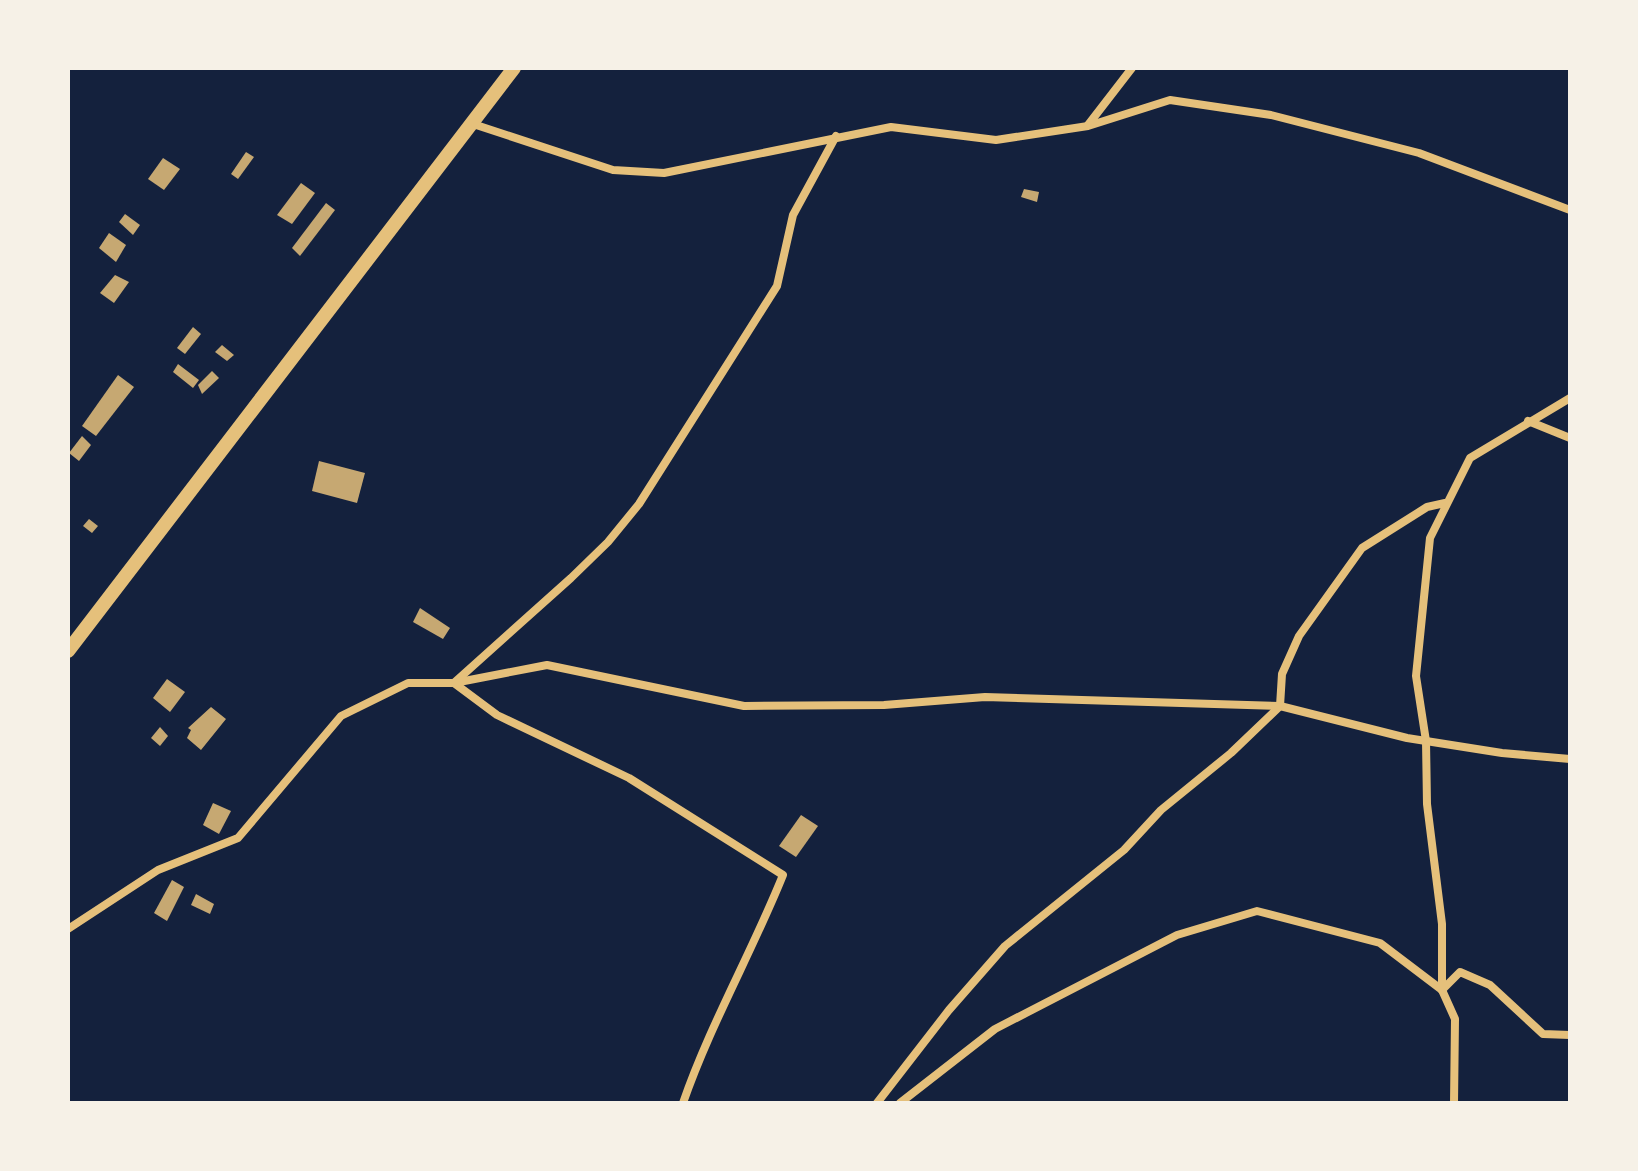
<svg xmlns="http://www.w3.org/2000/svg" width="1638" height="1171" font-family="'Open Sans',sans-serif">
<rect width="100%" height="100%" fill="#14213d"/>
<g fill="#c6a872">
<polygon points="246,152 254,157 238,179 231,174"/>
<polygon points="163,158 180,169 164,190 148,179"/>
<polygon points="301,183 315,193 292,224 277,215"/>
<polygon points="1024,189 1039,192 1037,202 1021,197"/>
<polygon points="326,203 335,210 300,256 292,248"/>
<polygon points="125,214 140,225 133,235 119,222"/>
<polygon points="109,233 126,245 116,262 99,248"/>
<polygon points="115,275 129,282 114,303 100,293"/>
<polygon points="193,327 201,334 185,354 177,348"/>
<polygon points="222,345 234,355 227,361 215,352"/>
<polygon points="178,364 199,380 193,388 173,372"/>
<polygon points="212,371 219,378 202,394 198,385"/>
<polygon points="118,375 134,387 96,436 82,426"/>
<polygon points="82,436 91,445 79,461 69,453"/>
<polygon points="319,461 365,473 357,503 312,491"/>
<polygon points="89,519 98,526 92,533 83,526"/>
<polygon points="420,608 450,628 443,639 413,622"/>
<polygon points="167,679 185,692 170,712 153,698"/>
<polygon points="211,707 226,719 201,750 187,738 191,730 188,728"/>
<polygon points="160,727 168,736 160,746 151,738"/>
<polygon points="213,803 231,811 219,834 203,825"/>
<polygon points="801,815 818,826 796,857 779,846"/>
<polygon points="172,880 184,887 167,921 154,913"/>
<polygon points="196,894 214,904 210,914 191,905"/>
</g>
<g fill="none" stroke-linecap="round" stroke-linejoin="round">
<g stroke="#e5c07b" stroke-width="8">
<polyline points="470,123 613,170 664,173 891,127 996,140 1088,126 1170,100 1271,115 1419,153 1570,210"/>
<polyline points="1088,125 1132,68"/>
<polyline points="1528,421 1570,438"/>
<polyline points="455,682 571,578 608,542 639,504 777,286 793,215 836,136"/>
<polyline points="454,683 547,665 744,706 884,705 985,697 1280,706 1407,738 1502,753 1570,759"/>
<path d="M68,929l90,-59 80,-32 103,-122 67,-33h46l43,32 132,63 154,97c-31,77 -73,150 -100,228"/>
<polyline points="1442,990 1442,924 1427,804 1426,741 1416,676 1430,538 1470,458 1570,398"/>
<polyline points="1442,990 1460,972 1490,985 1543,1034 1570,1035"/>
<polyline points="877,1103 949,1010 1005,946 1124,850 1161,810 1231,753 1280,706 1282,674 1299,636 1362,548 1427,507 1445,503"/>
<polyline points="900,1103 995,1029 1177,935 1257,911 1380,943 1442,990 1455,1019 1454,1103"/>
</g>
<polyline stroke="#e5c07b" stroke-width="14" points="68,651 514,68"/>
</g>
<rect width="1638" height="1171" fill="none" stroke="#f6f1e7" stroke-width="140"/>
</svg>
